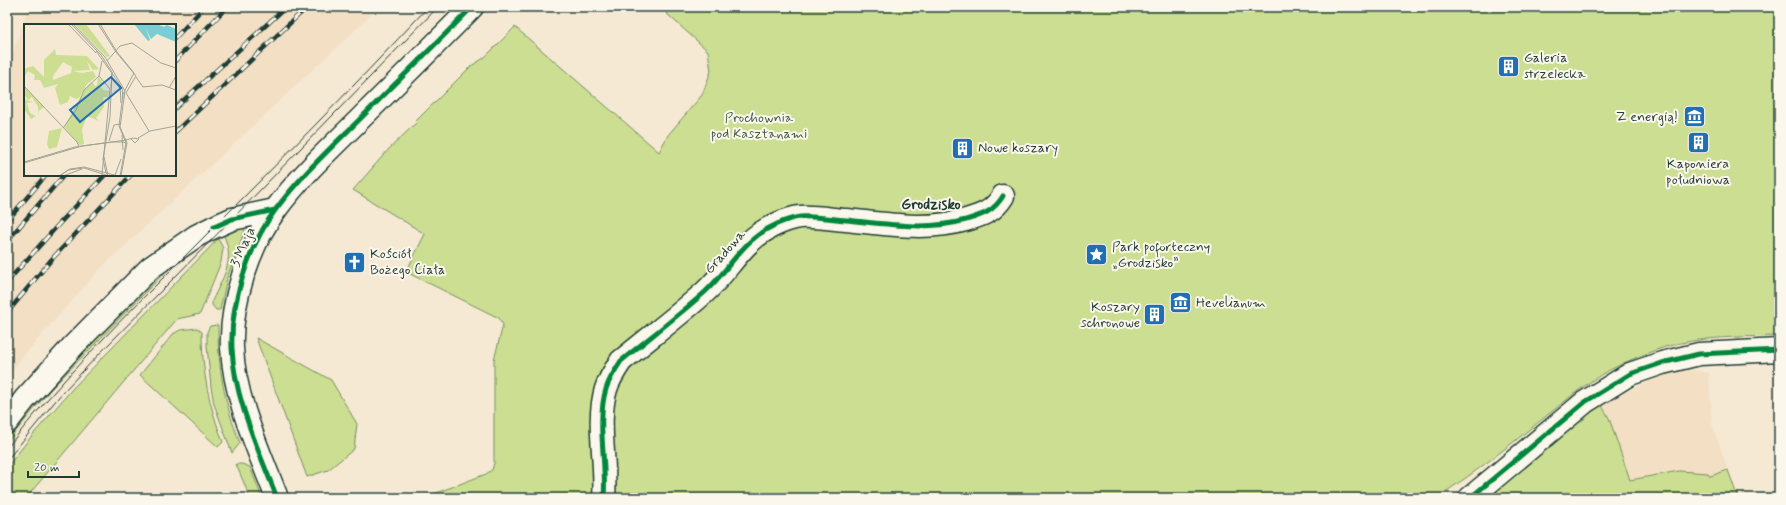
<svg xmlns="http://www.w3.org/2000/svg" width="1786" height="505" font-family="Mynerve,sans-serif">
<rect width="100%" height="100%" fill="#f6e9d4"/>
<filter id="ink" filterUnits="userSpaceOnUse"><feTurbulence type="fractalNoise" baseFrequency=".025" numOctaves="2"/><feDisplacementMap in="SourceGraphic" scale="8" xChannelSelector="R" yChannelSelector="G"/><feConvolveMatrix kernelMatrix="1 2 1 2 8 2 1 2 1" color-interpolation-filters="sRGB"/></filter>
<g filter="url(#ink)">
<g fill="#f3dfc4" fill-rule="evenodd">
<path d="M28,7h350l-13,14 -267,250 -73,83 -18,24v-306zM25,25h150v150h-150z"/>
<polygon points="1680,367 1709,373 1712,424 1728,470 1709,476 1679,471 1629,480 1609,418 1601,404"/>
</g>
<g fill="#cbde92" stroke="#758e63">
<path d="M672,7h1107v329c-37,1 -78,0 -114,11 -22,7 -53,20 -72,33 -17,11 -32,25 -48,37 -35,28 -71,57 -109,81h-1013l63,-24 6,-4 2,-7v-103l9,-35 -4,-7 -93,-46 19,-38 -72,-44 36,-41 28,-27 -1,-1 55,-55 13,-8 31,-31 144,125 9,-17 34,-40 9,-24 -3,-20 -42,-38z"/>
<path d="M243,227l2,3 -18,48 -7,32h-4l-4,-5v-4c11,-24 24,-41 11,-67z"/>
<polygon points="218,239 223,248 221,262 200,314 177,319 26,498 7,498 7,467 30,438 73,388"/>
<polygon points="177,260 50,390 7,442 7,436 30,406 131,298"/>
<path d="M218,325c0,44 6,77 22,118l-8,10 -18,-49 -3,-17 -4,-41v-14l3,-6z"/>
<path d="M197,328l5,4c0,41 7,73 21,110l-5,5 -78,-72 33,-41 7,-4z"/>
<polygon points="256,338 331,380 357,424 354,449 328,470 307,477"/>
<polygon points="1601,404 1609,418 1630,480 1679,471 1708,473 1710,476 1728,470 1738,498 1485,498"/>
<polygon points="236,464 242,464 250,467 262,498 250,498"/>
</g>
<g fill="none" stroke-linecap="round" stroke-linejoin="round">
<defs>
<g id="minor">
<path d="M604,498c3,-35 -8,-76 2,-109 3,-10 9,-19 15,-28 28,-23 57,-45 84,-69 27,-25 36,-52 72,-68 7,-3 15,-6 23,-7 15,-1 31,2 46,3 40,4 81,11 120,0 17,-5 28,-9 37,-24"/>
<polyline points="1470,498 1585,402 1630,374 1662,363 1699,354 1779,350"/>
</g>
<g id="major">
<polyline points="7,422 25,399 74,345 150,268 196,236 214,227 232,219 275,210"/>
<path d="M277,498c-18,-47 -43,-100 -45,-150 -2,-45 17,-103 44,-139 25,-34 57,-63 87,-93 36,-36 73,-72 109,-109"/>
</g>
</defs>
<use href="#minor" stroke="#1f3d34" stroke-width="25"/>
<use href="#major" stroke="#1f3d34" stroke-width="25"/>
<use href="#minor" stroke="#fbf7ec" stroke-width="22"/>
<use href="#major" stroke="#fbf7ec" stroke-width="22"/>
<g stroke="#1f3d34" stroke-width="1">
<path d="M7,448c55,-70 118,-132 181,-195 81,-81 162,-162 240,-246"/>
<polyline points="7,460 62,393 105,348 232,219 438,7"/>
</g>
<defs>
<g id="rail">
<polyline points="175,38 204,7"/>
<polyline points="175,61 227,7"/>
<polyline points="175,108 286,7"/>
<polyline points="175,132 307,7"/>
<polyline points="7,221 46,175"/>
<polyline points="7,241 64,175"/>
<polyline points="7,282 59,224 105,175"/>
<polyline points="7,313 51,260 131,175"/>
</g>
</defs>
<use href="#rail" stroke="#1f3d34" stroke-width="4.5"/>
<use href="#rail" stroke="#fbf7ec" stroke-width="3" stroke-dasharray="9" stroke-linecap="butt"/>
<defs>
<g id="cycleway">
<polyline points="214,227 232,219 275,210"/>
<path d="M277,498c-18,-47 -43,-100 -45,-150 -2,-45 17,-103 44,-139 25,-34 57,-63 87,-93 36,-36 73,-72 109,-109"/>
<path d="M604,498c3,-35 -8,-76 2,-109 3,-10 9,-19 15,-28 28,-23 57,-45 84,-69 27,-25 36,-52 72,-68 7,-3 15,-6 23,-7 15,-1 31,2 46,3 40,4 81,11 120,0 17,-5 28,-9 37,-24"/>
<polyline points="1470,498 1585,402 1630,374 1662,363 1699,354 1779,350"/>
</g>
</defs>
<use href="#cycleway" stroke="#fbf7ec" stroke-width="8"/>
<use href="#cycleway" stroke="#00873e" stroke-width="5"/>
</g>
</g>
<defs>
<symbol id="building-square" viewBox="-11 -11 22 22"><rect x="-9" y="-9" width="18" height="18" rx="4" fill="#1f6fb2" stroke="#fbf7ec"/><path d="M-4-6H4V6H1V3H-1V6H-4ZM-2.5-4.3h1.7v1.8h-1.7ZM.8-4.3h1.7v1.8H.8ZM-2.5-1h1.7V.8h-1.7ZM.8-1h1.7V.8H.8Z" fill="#fff"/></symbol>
<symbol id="museum-square" viewBox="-11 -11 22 22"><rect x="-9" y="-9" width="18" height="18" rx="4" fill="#1f6fb2" stroke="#fbf7ec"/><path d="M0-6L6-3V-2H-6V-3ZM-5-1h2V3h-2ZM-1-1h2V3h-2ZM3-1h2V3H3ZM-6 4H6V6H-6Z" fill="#fff"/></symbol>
<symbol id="sight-square" viewBox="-11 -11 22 22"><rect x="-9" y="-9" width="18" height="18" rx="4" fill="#1f6fb2" stroke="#fbf7ec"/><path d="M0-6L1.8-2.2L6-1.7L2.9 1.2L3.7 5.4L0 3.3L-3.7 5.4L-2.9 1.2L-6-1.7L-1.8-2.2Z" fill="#fff"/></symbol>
<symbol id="church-square" viewBox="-11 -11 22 22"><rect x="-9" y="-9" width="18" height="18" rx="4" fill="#1f6fb2" stroke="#fbf7ec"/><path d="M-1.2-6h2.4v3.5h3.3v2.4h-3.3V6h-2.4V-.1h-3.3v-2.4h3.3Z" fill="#fff"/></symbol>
</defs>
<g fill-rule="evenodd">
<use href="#building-square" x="1496" y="54" width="25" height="25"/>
<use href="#museum-square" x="1682" y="104" width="25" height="25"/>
<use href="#building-square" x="1686" y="130" width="25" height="25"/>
<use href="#building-square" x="950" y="136" width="25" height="25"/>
<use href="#sight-square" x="1084" y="242" width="25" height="25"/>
<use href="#church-square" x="342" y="250" width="25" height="25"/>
<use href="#museum-square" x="1168" y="290" width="25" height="25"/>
<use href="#building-square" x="1142" y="302" width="25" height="25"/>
</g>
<g text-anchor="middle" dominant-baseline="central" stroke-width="4" stroke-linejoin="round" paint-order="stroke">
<g font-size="14" fill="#1f3d34" stroke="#fbf7ec" text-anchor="start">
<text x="1524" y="58">Galeria<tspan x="1524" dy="16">strzelecka</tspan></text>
<text x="1678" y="117" text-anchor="end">Z energią!</text>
<text x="978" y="148">Nowe koszary</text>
<text x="1698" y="164" text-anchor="middle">Kaponiera<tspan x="1698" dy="16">południowa</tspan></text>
<text x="1112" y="247">Park poforteczny<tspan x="1112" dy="16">„Grodzisko”</tspan></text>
<text x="370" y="254">Kościół<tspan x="370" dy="16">Bożego Ciała</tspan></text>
<text x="1196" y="303">Hevelianum</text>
<text x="1140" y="307" text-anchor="end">Koszary<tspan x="1140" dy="16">schronowe</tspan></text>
</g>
<g font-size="14" fill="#415d47" stroke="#fbf7ec">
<text x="759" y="118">Prochownia<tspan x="759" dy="16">pod Kasztanami</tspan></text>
</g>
<g font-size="14" fill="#1f3d34" stroke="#fbf7ec">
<text transform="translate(243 247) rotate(-66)">3 Maja</text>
<text transform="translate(725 252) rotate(-48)">Gradowa</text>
</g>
<g font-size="15" font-weight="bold" fill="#1f3d34" stroke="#fbf7ec">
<text x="931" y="205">Grodzisko</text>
</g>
</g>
<g transform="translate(24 24)">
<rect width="152" height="152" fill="#f6e9d4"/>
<path d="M50,0h12l24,32 -3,1zM31,25l1,6 31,1 12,13 -6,1 -6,-9 3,9 -17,1 9,2 11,-2 3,6 -9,7 -8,14 -3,1v-3v3l-6,-3 -2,6 -8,3 -5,-17 3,-4 -14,4 -4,-8h-6l1,-5 -7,-4 -4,6v-8l9,-3 11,11v-17zM39,38l9,5 -1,6 -18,7v-4zM74,53l5,5 -2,5 2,3 6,1 -1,6h-5l1,10 -8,11 3,3 -12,-5 -5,14 2,14 -5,1 -15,-18 21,-38 7,-7 3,4 2,-1zM0,62l20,21 -5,4v6l-1,-10 -6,-10 -4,3 -4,-6zM0,72l2,4 7,2 -6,1 3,10 6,3 -5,3 -7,-10zM38,104l-5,19 -8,2 -2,-5 2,-13z" fill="#cbde92" fill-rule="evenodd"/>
<path d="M110,0h23l7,3 3,-2 9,4v13l-19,-8 -6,5 -5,-10 4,11 -2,1z" fill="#7ccdd3"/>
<path fill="none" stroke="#a0a494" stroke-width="1" d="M44,0l28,29M47,0l30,31 11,17 -2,45 -7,42 3,14 3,3M49,0l32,33 20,34 -5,36 7,16 -6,33M74,0l18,28 20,24 -10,17M76,0l17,28 17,21 -11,21 -4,32 7,17 -6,33M72,27l15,21M83,37l13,-15 12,-3 29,20 15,5M88,49l10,15 1,10M112,53l7,10 19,-2 14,5M0,62l53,56 2,5M96,62l1,17M87,64l1,-16M145,64l7,-12M102,69l23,38M39,104l13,-18 8,-20 15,-14M98,111l1,15M114,114l12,-7 26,-5M102,116l7,-2 6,1 -4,4 -4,-4M85,117l5,-16 6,-1M80,133l4,19M0,138l51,-15 51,-7M0,139l58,-17 31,-4h11l2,2M78,151l8,-86 -11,-13 3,-15M91,151l6,-16M35,152l11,-7 14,-2 34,9M36,152l8,-6 16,-2 25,8M39,152l19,-7"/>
<path fill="#1f6fb2" fill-opacity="0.15" stroke="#1f6fb2" stroke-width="2" d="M87,53l10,11 -41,34 -10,-12z"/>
<rect width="152" height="152" fill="none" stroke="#1f3d34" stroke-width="2"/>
</g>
<rect width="1786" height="505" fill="none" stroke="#fbf7ec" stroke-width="24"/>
<rect x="12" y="12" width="1762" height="481" fill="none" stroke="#1f3d34" stroke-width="1.5" filter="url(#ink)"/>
<path d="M28 471v6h51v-6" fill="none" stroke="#1f3d34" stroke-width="2"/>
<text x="34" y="471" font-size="12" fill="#1f3d34" stroke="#fbf7ec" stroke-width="3" paint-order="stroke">20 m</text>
</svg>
